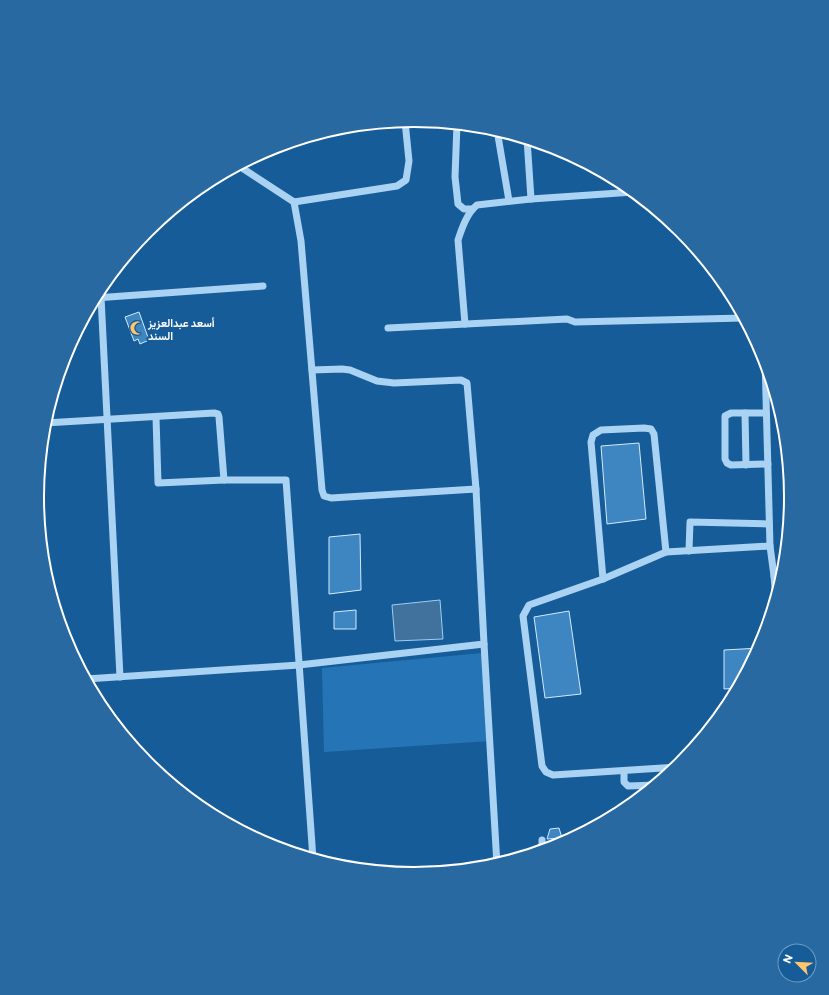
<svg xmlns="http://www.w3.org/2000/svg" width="829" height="995" font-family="Commissioner,Vazirmatn,sans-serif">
<rect width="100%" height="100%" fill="#165c99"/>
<polygon fill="#2575b6" points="482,653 490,741 324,752 322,668"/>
<polygon fill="#40729d" stroke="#9ccef5" points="440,600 443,639 395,641 392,605"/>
<g fill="#3e86c1" stroke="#d2e9fd">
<polygon points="139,312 149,340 140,344 138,339 134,341 125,317"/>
<polygon points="639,443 646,519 607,524 601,446"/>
<polygon points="360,534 361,590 329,594 329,537"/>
<polygon points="356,610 356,629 334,629 334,612"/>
<polygon points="569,611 581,694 545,698 534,617"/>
<polygon points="760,648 739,688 724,689 724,650"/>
<polygon points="559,828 562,838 547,839 550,829"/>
</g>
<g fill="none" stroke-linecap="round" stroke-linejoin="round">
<g stroke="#aad2f2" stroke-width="7">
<polyline points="457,124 455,177 458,204 464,209 472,209"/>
<polyline points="497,130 509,201"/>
<polyline points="527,139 531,199"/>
<polyline points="239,166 294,202 397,186 406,180 409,161 405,121"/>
<polyline points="294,202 301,241 322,490 324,496 331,498 476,489"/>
<polyline points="101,297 120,677"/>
<polyline points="95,298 263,286"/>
<path d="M465,324l-7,-84c4,-12 9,-27 19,-35l54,-6 103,-7"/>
<polyline points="388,328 567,319 575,322 744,318"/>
<polyline points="765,360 770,546 774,576 776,600"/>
<polyline points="745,413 746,465"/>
<polyline points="766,413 731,413 725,416 725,459 727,463 731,465 768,464"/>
<polyline points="156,417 158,483 224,480 286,480 313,859"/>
<polyline points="45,423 214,413 218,414 219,417 224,480"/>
<polyline points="689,551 690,522 769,524"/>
<polyline points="774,576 783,577"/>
<polyline points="603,579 591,442 593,435 601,430 644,428 651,429 654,434 666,552"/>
<polyline points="484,644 497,865"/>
<polyline points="86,679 299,665 484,644 476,489 467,383 461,380 394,383 377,381 350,370 342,369 312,370"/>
<polyline points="678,767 553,775 546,772 542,766 523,616 529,605 603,579 666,552 770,546"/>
<polyline points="624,771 624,782 628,786 656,785"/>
<polyline points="542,840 542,851"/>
</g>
</g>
<defs>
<symbol id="mosque-bare" viewBox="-9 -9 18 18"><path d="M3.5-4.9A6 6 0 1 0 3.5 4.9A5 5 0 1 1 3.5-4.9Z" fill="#ffc56b" stroke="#165c99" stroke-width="2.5" paint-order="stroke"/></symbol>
</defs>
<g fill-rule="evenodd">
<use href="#mosque-bare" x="127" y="318" width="20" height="20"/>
</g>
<g text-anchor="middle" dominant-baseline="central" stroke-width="4" stroke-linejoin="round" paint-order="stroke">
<g font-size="11" font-weight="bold" fill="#fff" stroke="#165c99" text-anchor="start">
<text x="148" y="322">أسعد عبدالعزيز<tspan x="148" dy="13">السند</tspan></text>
</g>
</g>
<path d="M0 0H829V995H0ZM44 497a370 370 0 1 1 740 0a370 370 0 1 1-740 0Z" fill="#2969a1" fill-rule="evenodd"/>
<path fill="none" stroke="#fff" stroke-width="2" d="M44 497a370 370 0 1 1 740 0a370 370 0 1 1-740 0Z"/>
<g transform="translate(797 963) rotate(294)"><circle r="19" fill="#165c99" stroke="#739dc2"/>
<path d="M0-3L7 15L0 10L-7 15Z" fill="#ffc56b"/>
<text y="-6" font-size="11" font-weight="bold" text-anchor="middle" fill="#ffffff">N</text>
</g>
</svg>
